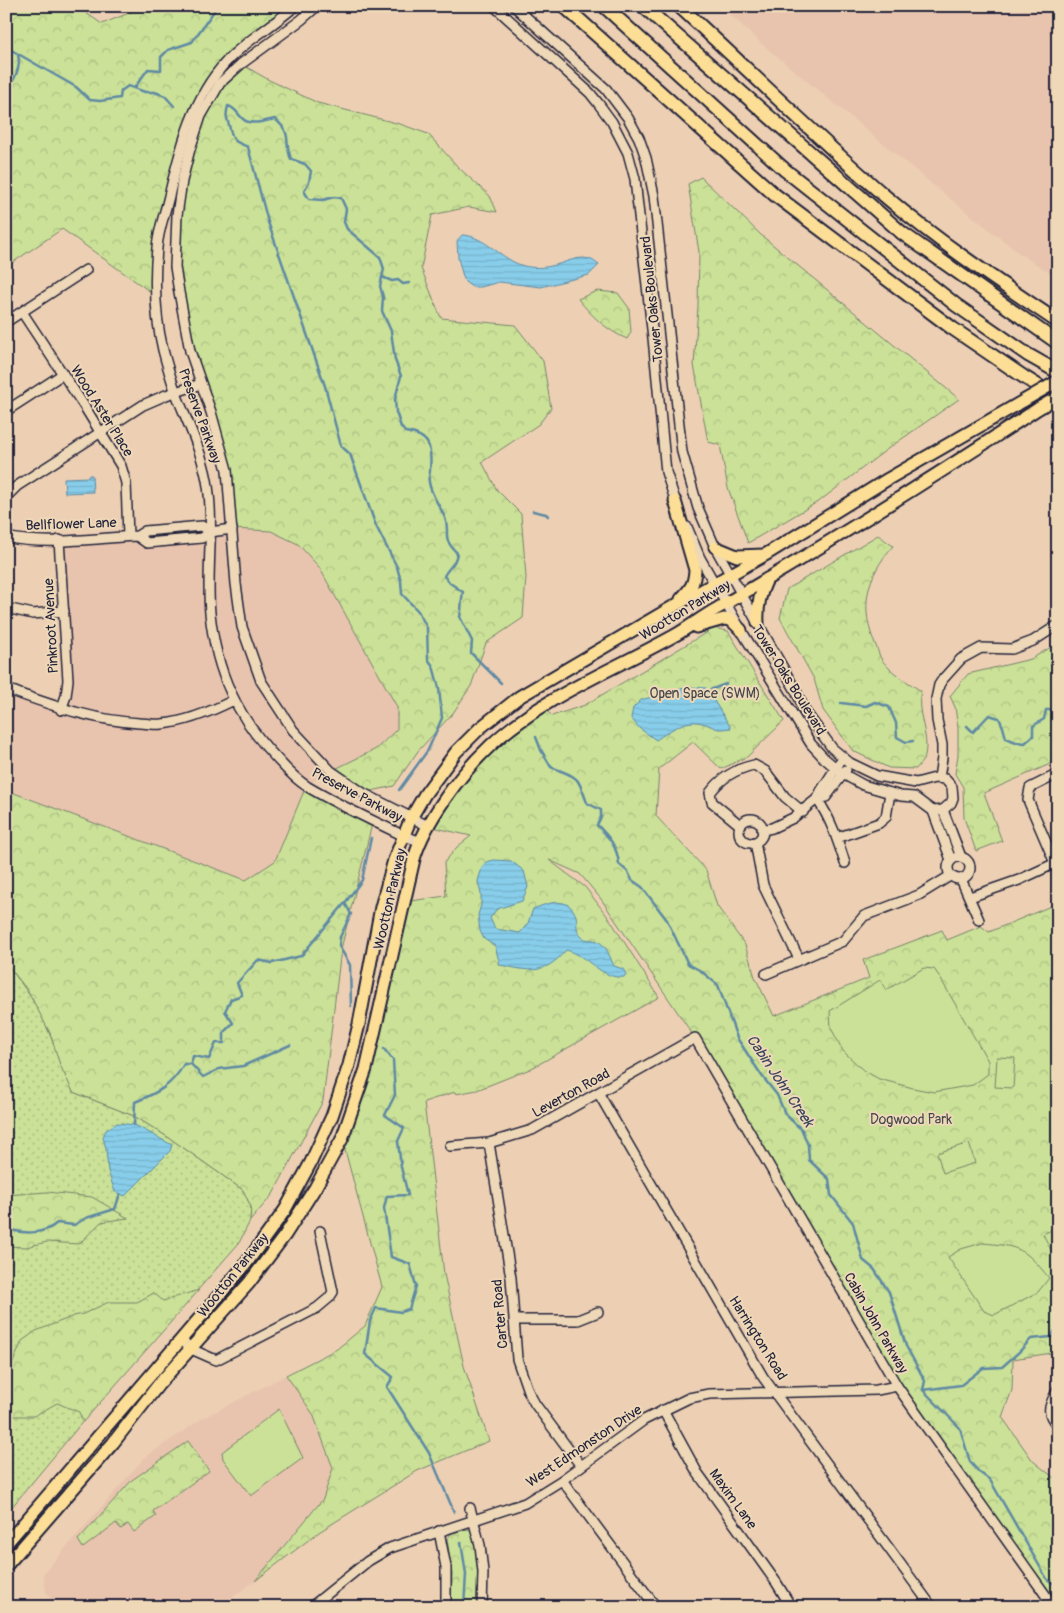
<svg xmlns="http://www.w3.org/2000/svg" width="1064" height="1613" font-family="Pangolin,sans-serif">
<defs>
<pattern id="grass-dots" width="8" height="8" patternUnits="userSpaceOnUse" patternTransform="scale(1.25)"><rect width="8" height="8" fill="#cae197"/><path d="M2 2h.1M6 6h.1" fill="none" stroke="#adc183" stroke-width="1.8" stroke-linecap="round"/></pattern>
<pattern id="forest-crowns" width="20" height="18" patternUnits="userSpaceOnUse" patternTransform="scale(1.25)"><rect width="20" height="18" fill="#cae197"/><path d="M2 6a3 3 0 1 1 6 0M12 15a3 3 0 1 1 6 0" fill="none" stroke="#adc183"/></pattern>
<pattern id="water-rules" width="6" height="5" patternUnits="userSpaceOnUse" patternTransform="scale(1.25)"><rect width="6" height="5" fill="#88ceea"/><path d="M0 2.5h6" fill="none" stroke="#75b1ca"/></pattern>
</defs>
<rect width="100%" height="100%" fill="#edd0b4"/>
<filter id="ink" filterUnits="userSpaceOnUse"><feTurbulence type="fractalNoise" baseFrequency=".02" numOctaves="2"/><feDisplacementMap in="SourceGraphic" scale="10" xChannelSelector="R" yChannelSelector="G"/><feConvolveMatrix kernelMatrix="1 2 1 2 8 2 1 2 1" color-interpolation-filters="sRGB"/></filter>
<g filter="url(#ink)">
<g fill="#e8c4ae">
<polygon points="721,6 1058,6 1058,278 1020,254 944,194 764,46"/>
<polygon points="232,529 271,531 298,544 319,567 397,707 397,729 376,749 331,771 306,786 275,861 246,880 6,790 6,689 61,709 66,696 59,540 137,536 147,543"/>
<polygon points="286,1375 313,1414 333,1468 323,1499 255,1581 219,1607 57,1607 46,1592 43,1574 144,1458 201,1419"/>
</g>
<path fill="url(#grass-dots)" stroke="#768269" d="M6,963c17,22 34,45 44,72 8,19 14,38 23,57l61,24 37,23 72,51 8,17 -1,14 -11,22 -150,171 -83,100z"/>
<g fill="url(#forest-crowns)" stroke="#768269">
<polygon points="6,6 76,6 102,24 146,6 295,6 213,78 173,179 152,293 62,229 6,267"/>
<polygon points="241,64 269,80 318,103 400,124 428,134 459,168 490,196 497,212 469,207 432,215 421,268 441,318 515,325 543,361 551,408 539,424 482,462 497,490 521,514 526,577 523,618 486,643 471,686 453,713 418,751 394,786 363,793 331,771 376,749 397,729 397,707 319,567 298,544 271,531 232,529 230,502 211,412 179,292 182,181 211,96"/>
<polygon points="701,177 761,235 959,399 886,450 821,500 748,543 728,488 720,445 708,442 694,365 698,306 699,252 688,184"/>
<path d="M597,291l21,2 11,15 2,24 -4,7c-21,-9 -35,-23 -49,-40z"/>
<path d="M878,535l15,11c-27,31 -34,62 -17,100 2,4 3,10 6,14 9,13 26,22 39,31 -6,21 9,43 4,65 -1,4 -6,9 -9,13l-27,-1 -36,-17 -30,-41 -9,-31 -34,-61 7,-29z"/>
<polygon points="714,628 728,631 784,721 747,757 721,769 693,742 659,769 656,816 706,870 717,906 745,945 755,977 774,1016 869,978 863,960 942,930 947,940 981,926 989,932 1058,903 1058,1352 1013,1359 1012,1390 1002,1417 1033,1461 1058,1481 1058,1607 923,1425 695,1038 601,899 580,874 549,860 585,887 611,921 659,997 530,1069 477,1090 456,1094 455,1092 424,1102 444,1274 464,1366 489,1441 417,1471 319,1532 255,1581 323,1499 333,1468 313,1414 286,1375 337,1349 365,1326 382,1287 342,1139 366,1069 403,902 446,896 444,863 457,847 471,836 428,826 490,746 543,707 552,716 585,705"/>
<polygon points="1058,643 1058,756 1048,765 984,793 1002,841 976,851 964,818 963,787 955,774 958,755 958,728 955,707 950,696 968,674 1031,659"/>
<polygon points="306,786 373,820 341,949 323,1101 273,1194 250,1221 251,1207 243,1190 171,1139 134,1116 73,1092 60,1065 50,1033 28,991 6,963 6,790 246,880 275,861"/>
<polygon points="47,1192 92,1197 128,1218 101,1222 79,1244 47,1242 26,1247 6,1246 6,1195"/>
<polygon points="199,1290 83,1422 79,1412 57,1403 34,1416 6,1416 6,1379 22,1341 36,1331 74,1316 83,1314 109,1302 137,1302 154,1293 163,1301"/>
<polygon points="188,1441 209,1471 153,1511 156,1516 134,1532 128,1524 121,1529 116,1523 83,1548 78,1540 132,1480"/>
<polygon points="468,1529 472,1531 474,1535 479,1574 477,1607 451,1607 452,1574 447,1539 452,1533"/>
</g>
<g fill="#cae197" stroke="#768269">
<polygon points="924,968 934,969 939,976 988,1061 988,1074 973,1085 934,1092 913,1088 879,1079 863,1070 843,1051 831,1028 830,1011 880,980 886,990"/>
<polygon points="997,1057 1015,1058 1013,1088 995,1087"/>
<polygon points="969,1143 975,1163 943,1173 937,1153"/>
<polygon points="1056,1228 1058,1233 1058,1260 1056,1260 1043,1234"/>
<path d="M982,1243c37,3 43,5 67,35l-11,14 -44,23 -10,-4 -36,-54 13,-8z"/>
<polygon points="279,1409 303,1458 251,1496 223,1459 222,1452"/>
</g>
<g fill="url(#water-rules)" stroke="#5f89a4">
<path d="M462,235c22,0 41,26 62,31 9,2 18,2 27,0 12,-2 27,-11 38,-7 4,1 7,4 10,6l-10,10 -48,12 -42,-5 -18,5h-9l-7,-5 -3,-9 -4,-15 -1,-17z"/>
<polygon points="89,475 92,475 93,492 65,493 64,478 89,477"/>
<path d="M687,687l19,1 25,40c-19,3 -13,-1 -29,-5 -17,-5 -32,8 -46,17l-17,-12 -8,-10 2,-10 8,-8z"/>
<path d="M494,860l17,1 13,10 4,16 -6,14 -25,8 -7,9 5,11 25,4 8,-10 5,-14c15,-6 36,-14 43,7 2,7 -1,13 4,19 5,7 10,3 17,6 10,4 13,17 17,25l9,3 3,5 -2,3c-22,3 -38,-23 -58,-27 -22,26 -36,21 -66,15l-5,-19 -11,-7 -4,-8 -2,-16 3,-10v-11l-3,-13 4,-13 4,-6z"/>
<polygon points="117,1123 135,1125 172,1145 170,1151 125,1196 115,1192 108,1171 106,1149 103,1137 106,1130"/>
</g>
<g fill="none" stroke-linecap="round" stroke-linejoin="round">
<g stroke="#5f89a4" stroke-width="2.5">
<polyline points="6,47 76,87 90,100 100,101 120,98 121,91 128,86 145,92 155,92 165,96 174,106"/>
<polyline points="135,87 148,69 161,70 161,57 168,50 192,42 214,11 214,6"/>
<path d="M6,92c7,-9 16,-26 12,-37"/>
<polyline points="382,277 392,281 398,280 403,284 409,283"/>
<polyline points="533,511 546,514 548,516"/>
<polyline points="708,693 710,690 726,684"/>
<polyline points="841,703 866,706 875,702 889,707 896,723 897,737 906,742 913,741"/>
<polyline points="967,726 973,732 989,715 999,718 1003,727 1006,738 1016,742 1025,743 1033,736 1033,726 1044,719 1046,710 1053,710 1058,706"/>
<path d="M536,737l5,13 10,17c27,11 26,7 36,36l14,7v7l-4,8c12,12 20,21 22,39l9,8 4,8 10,7 25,33 21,44 13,7 17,14 19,53 25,38 15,19 8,19 17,16 6,15 1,15 20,19 2,16 22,28 10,37 11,9 15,23 17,54 19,35 -2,9 37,38 10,34 9,10 11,8 57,99 11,8"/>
<path d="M399,790l29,-40 14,-32 -3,-30 -6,-22 -5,-7 -1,-31 -9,-17 -16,-17 -1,-13 -4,-14 -21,-41 -26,-72 -9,-8 -16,-60 -57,-164 -20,-75c-12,-5 -15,-5 -18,-18 -3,-12 -5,-11 -2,-23 8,2 9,8 15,13 7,7 23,2 32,0 19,16 8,21 16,40l14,5 6,7 -2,11 -5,9 5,8 14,1 11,-3 7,1 5,11 -2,13 3,7 33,28 4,12 -4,17 3,11 -1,14 9,20 4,29 6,16 -6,23 1,13 5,15 4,5c25,3 27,15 25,38 0,4 -2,8 -1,12 2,14 11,23 16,36 6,16 -5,18 12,35 -2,13 -8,13 -13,23l6,7 13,9c-2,9 -1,17 -3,25l12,24 -1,12 30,30"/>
<polyline points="351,1006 350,965 339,946 340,937 351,914 345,903 362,880 371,838"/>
<polyline points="384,1049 393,1060 395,1095 385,1115 404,1128 398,1141 401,1167 408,1195 387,1196 384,1208 391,1257 410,1264 416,1286 409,1309 401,1312 376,1308 370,1321 365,1354 393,1377 387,1387 429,1453 454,1512"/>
<polyline points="191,1064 193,1056 209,1059 216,1043 224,1043 224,1032 233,1023 225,1011 231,999 242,995 237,983 258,960 272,963 301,956 345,903"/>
<path d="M134,1125l1,-23c22,-9 37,-16 49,-38h7l12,13 16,-8 24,-3 47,-21"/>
<path d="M6,1219l4,11c16,4 35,4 47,-7l17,2 12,-7 29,-9 5,-15"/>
<polyline points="923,1390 961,1385 983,1368 1002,1367 1019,1352 1031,1339 1051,1337 1058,1326"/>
<polyline points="461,1542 466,1574 464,1607"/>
</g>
<defs>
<g id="minor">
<path d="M295,6c-22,20 -49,34 -69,56 -35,38 -46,89 -58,138 -4,16 -10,32 -11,48 -3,34 -2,69 6,102 4,15 8,29 13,43 11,29 25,56 31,87 8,44 -1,89 3,133 6,59 27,105 69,148 8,9 18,19 29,26 30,18 64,33 96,49l15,5"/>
<polyline points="317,6 301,20 241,64 220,83 201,116 190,149 182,181 177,215 175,267 179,292 190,351 211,412 227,470 236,584 242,627 261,681 293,730 331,771 363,793 428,826"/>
<polyline points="494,6 590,93 598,103 612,122 628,153 635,179 637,198 653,338 666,472 677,506"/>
<polyline points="514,6 606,89 628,118 639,138 646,158 654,196 682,452 698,508 715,547 796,691 805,711 832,748 850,763 877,776 916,783 935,778 945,779 952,787 953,798 951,803 943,810 933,811 914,797 901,796 863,785 843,774 824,758 811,744 741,630 700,558 687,527"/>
<polyline points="22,312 86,409 121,466 126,483 128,536"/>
<polyline points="6,322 86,270"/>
<polyline points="6,411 63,374"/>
<polyline points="6,497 17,486 143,405 166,395 201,384"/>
<polyline points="210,532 232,529"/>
<path d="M6,537c39,9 90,1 131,-1l8,-5 57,-5 8,6 -8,6 -55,5 -10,-7"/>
<polyline points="59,540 68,680 66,696 61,710"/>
<polyline points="6,608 33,614 64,611"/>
<path d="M6,689c46,16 84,31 133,34 8,0 16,2 23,1 25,-2 50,-13 72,-24"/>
<polyline points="939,778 942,758 942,745 937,720 936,699 939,685 943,679 961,659 981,648 1012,649 1033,641 1058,625"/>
<path d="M817,799c14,20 21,42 28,64"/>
<polyline points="817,799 821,791 839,763"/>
<polyline points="943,810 961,857"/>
<polyline points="933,811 951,860"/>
<circle cx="751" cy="831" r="12"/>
<path d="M740,825l-28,-23 -2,-9c11,-15 25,-24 44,-28l11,6 20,26 18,15"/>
<polyline points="762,830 772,828 793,818 817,799 826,797 846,770"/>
<polyline points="837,838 879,823 886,817 890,793"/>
<polyline points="755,842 763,885 799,959"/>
<circle cx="959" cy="868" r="11"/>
<polyline points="1055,863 1028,800 1030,788 1058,774"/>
<polyline points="961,879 979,920"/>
<polyline points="970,897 1019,880 1058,862"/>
<polyline points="766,974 843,941 864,916 919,895 950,876"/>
<polyline points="599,1094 763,1377 932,1607"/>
<polyline points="489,1143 511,1278 517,1359 528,1391 535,1404 581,1466"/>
<polyline points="450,1146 489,1143 532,1130 695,1038 897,1386 1054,1607"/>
<polyline points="515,1320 578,1320 598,1312"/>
<polyline points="181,1339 191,1349 216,1360 317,1308 329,1298 333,1292 320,1231"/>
<path d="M1058,1389c-8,16 -14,22 0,37"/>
<polyline points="663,1410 697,1472 776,1582 787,1600"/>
<polyline points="562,1480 656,1607"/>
<polyline points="470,1508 480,1545 483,1572 482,1607"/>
<polyline points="439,1531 446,1567 446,1607"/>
<polyline points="311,1607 368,1561 390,1548 525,1503 562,1480 644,1420 689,1398 709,1394 877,1390 897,1386"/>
</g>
<g id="major">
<path d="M675,501l20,69c-1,15 -4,18 -14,29"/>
<polyline points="715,547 737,556 764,555"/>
<path d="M758,623c-1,-17 2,-29 9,-44"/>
<polyline points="696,627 724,619 731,620 741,630"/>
<polyline points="6,1544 245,1265 285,1210 311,1162 332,1116 349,1065 359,1024 381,907 394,860 411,818 425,794 456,752 480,728 519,697 676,605 765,555 888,479 1025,400"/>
<path d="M6,1566l107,-123 46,-59 90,-101 36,-48 30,-47 27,-49 24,-70 48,-210c11,-38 47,-86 76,-113 51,-49 128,-78 189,-113 13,-8 26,-18 39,-25 110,-64 216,-131 321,-200"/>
</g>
<g id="highway">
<polyline points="564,6 775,195 952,328 1024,377 1058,398"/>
<polyline points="604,6 785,170 956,305 1028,355 1058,372"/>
<polyline points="643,6 902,233 1058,343"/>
<path d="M679,6c69,63 136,130 207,191 54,46 113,85 172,125"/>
</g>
</defs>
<use href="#minor" stroke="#22223b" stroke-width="12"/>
<use href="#major" stroke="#22223b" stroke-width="15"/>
<use href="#highway" stroke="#22223b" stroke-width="16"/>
<use href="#minor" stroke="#eed8b7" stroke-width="9"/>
<use href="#major" stroke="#fdde96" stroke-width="11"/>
<use href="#highway" stroke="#fdde96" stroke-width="12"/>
<defs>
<g id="major-bridge">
<polyline points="1025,400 1058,381"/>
<polyline points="1039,408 1058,397"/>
</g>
</defs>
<use href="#major-bridge" stroke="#22223b" stroke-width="15" stroke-linecap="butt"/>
<use href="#major-bridge" stroke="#fdde96" stroke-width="11"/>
</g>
</g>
<g text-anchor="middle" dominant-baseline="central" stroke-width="4" stroke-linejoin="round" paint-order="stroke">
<g font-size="14" fill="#22223b" stroke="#eed8b7">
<text transform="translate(652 299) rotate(-96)">Tower Oaks Boulevard</text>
<text transform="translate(102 411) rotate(58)">Wood Aster Place</text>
<text transform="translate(200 416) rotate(70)">Preserve Parkway</text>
<text transform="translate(71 524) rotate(-2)">Bellflower Lane</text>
<text transform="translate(685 610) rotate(-31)">Wootton Parkway</text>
<text transform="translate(51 626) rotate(-93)">Pinkroot Avenue</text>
<text transform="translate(789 680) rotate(58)">Tower Oaks Boulevard</text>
<text transform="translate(357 795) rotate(28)">Preserve Parkway</text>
<text transform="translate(390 899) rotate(-77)">Wootton Parkway</text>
<text transform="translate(571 1093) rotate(-29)">Leverton Road</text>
<text transform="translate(233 1275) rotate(-51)">Wootton Parkway</text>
<text transform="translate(500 1314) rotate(-95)">Carter Road</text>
<text transform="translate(876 1323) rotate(60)">Cabin John Parkway</text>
<text transform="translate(758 1338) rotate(58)">Harrington Road</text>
<text transform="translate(584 1446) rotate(-34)">West Edmonston Drive</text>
<text transform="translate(733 1499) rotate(54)">Maxim Lane</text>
</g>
<g font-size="14" fill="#44484d" stroke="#eed8b7">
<text x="705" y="693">Open Space (SWM)</text>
<text x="911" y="1119">Dogwood Park</text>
</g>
<g font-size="15" font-style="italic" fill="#36445e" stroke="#eed8b7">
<text transform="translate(780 1081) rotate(56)">Cabin John Creek</text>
</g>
</g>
<rect width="1064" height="1613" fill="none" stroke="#eed8b7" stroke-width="25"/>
<rect x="12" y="12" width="1039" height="1588" fill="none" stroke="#22223b" stroke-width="2" filter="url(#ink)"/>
</svg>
